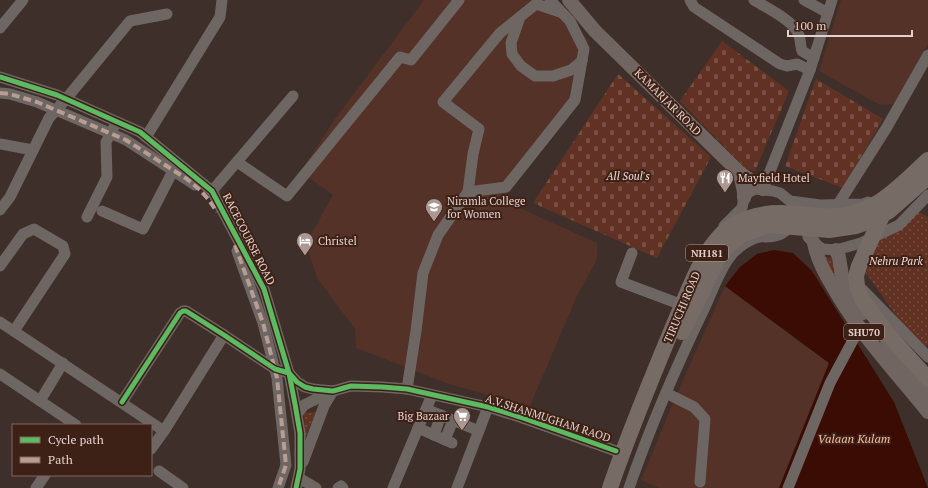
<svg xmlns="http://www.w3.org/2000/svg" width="928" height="488" font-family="'PT Serif',serif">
<defs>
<pattern id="cemetery-stones" width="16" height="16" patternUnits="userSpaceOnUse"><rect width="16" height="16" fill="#613224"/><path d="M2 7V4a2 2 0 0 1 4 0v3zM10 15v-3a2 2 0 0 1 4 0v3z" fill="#784f42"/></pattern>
<pattern id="park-dots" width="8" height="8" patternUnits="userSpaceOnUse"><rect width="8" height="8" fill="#613224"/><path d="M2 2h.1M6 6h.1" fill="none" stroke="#784f42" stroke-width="1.8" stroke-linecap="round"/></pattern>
</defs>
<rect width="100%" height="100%" fill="#3f2f2a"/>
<g fill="#543227">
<polygon points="424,0 550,0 589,41 577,63 575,100 502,200 597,243 597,259 577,296 530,406 452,385 356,348 355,329 317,278 306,243 333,195 301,172 332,123"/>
<polygon points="841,0 928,0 928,44 894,104 880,105 819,71"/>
<polygon points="725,286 829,363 779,488 659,488 641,480 676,396"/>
</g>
<g fill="url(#cemetery-stones)">
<polygon points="722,41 789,91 755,171 745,168 680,101"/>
<polygon points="618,74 711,157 657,258 533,203"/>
<polygon points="816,79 883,119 843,188 785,166"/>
</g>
<g fill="url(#park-dots)">
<polygon points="912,208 928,217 928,343 922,352 856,259 857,244 876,236"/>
<polygon points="835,257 836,280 821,258"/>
<polygon points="316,412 305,438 304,413"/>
</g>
<polygon fill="#3a0c04" points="774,250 793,253 812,271 894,402 928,488 779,488 829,363 725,286 740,267 757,254"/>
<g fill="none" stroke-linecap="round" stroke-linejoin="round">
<g stroke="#6e6663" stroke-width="11">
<polyline points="690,0 694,7 780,64 787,66 797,64 810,70"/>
<path d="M754,0c13,8 38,20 44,33 3,6 2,12 4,18l12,7"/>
<polyline points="804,0 828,13"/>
<polyline points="520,17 511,43 512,54 521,66 535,76 553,76 571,70 582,61"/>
<polyline points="0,28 23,0"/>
<polyline points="0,77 57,95 140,132 212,191 264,289 289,373 295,404 300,433 300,469 296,488"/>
<polyline points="0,93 10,94 37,102 126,140 195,185"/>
<polyline points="146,137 220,17 222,0"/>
<polyline points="0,144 33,150"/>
<polyline points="237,162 287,196 400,57 411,60 459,0"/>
<polyline points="763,189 810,70 832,0"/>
<polyline points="212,191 293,96"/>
<polyline points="468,192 473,154 479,129 443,102 500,33 536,4 560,12"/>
<polyline points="837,206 887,127 928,55"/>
<polyline points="0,210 10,197 49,118 66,99 130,21 167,14"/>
<polyline points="102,211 143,229 176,165"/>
<polyline points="87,217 107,177 106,142 114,127"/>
<polyline points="807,222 806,224 808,237 814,243 823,249 836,250 861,243 899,225 928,195"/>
<polyline points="724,226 742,208 744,198 749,192 755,189 773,191 780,193 790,201 820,205 863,204 868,202"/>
<polyline points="237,251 263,323 277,378 286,465 278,488"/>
<polyline points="632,253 621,282 677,303"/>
<polyline points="0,266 23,234 34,229 63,246 65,254 14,331"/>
<polyline points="863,290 928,357"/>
<polyline points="0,322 164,431"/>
<polyline points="0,374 76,425"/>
<polyline points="407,389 416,331 423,273 438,235 468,192 506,187 575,100 584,49 570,21 550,0"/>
<polyline points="666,393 694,407 705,419 700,482"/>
<polyline points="40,401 63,363"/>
<polyline points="122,402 180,313 183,311 186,311 224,335 275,369 289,373 297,382 305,387 313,389 333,391 351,386 382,387 407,389 488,407 520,417 616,451"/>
<polyline points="426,409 479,431"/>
<polyline points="297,414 304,405 331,392"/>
<polyline points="418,428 452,443"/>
<polyline points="434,435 441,415"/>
<polyline points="445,440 453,420"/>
<polyline points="151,449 164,431 224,335"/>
<polyline points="303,462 324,406 333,391"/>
<polyline points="159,471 183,488"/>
<polyline points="299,478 316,488"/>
<polyline points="36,488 45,475"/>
<polyline points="338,488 341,486 343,488"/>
<polyline points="393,488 432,395"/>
<polyline points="457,488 488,407"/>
<path d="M629,488c21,-61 47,-121 75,-179 9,-19 16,-41 30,-57 6,-6 18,-14 26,-15 2,-1 4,0 6,0 11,0 20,-4 25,-13"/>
<polyline points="788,488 830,383 860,327"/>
</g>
<g stroke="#716561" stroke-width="14">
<polyline points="569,0 595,31 740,173"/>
<polyline points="744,198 744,192 740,173 763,189"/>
<path d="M814,243c3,16 10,29 18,42 26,47 63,86 96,127"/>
<polyline points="836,250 839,257 843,282 863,313"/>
<polyline points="887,344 928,396"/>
</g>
<g stroke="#776b66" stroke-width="16">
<polyline points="882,216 859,266 856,276 857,286 862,299 887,333 928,379"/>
<polyline points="682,332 719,257 728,246 743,234 769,225 829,230 856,226 873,220 889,211 928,177"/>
<path d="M610,488c19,-56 42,-111 65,-166 13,-29 23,-62 45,-86 8,-10 24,-17 36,-20 23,-6 44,-1 67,0 48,4 73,-27 105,-56"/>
</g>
<g stroke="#b99d93" stroke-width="4" stroke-dasharray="8 4" stroke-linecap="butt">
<polyline points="0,93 10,94 37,102 126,140 187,179 200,190 209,200 217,212"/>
<polyline points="235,245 263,323 277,378 286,465 278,488"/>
</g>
<defs>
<g id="cycleway">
<polyline points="0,77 57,95 140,132 212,191 264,289 289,373 295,404 300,433 300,469 296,488"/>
<polyline points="122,402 180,313 183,311 186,311 224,335 275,369 289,373 297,382 305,387 313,389 333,391 351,386 382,387 407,389 488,407 520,417 616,451"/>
</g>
</defs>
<use href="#cycleway" stroke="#3d2117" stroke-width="8"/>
<use href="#cycleway" stroke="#5cba63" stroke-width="5"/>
</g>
<defs>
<symbol id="restaurant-pin" viewBox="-11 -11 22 30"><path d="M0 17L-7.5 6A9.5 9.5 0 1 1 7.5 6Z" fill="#ab9892" stroke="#3d2117"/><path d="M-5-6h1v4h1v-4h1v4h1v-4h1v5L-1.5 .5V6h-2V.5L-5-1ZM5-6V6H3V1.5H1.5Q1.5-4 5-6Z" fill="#fff"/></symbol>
<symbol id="university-pin" viewBox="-11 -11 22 30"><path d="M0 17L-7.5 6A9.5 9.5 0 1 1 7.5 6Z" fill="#ab9892" stroke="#3d2117"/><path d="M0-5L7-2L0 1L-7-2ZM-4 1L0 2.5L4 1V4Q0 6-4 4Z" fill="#fff"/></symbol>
<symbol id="hotel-pin" viewBox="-11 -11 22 30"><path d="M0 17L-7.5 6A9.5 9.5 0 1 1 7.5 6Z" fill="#ab9892" stroke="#3d2117"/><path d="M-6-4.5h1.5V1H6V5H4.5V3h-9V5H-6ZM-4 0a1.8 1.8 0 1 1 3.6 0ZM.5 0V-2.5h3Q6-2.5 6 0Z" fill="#fff"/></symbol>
<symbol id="supermarket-pin" viewBox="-11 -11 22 30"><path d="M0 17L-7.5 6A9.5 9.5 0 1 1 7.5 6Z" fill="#ab9892" stroke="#3d2117"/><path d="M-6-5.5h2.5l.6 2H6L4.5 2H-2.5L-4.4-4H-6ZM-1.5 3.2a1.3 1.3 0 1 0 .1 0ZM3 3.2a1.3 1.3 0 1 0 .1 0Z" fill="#fff"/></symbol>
</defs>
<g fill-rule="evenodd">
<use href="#restaurant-pin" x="715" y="168" width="20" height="27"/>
<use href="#university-pin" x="424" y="197" width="20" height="27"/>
<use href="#hotel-pin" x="295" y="231" width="20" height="27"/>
<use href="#supermarket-pin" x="452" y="406" width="20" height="27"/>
</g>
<g text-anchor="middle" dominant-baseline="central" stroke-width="4" stroke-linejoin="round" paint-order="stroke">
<g fill="#3d2117" stroke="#b39c94" stroke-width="1">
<rect x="686" y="245" width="42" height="16" rx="3"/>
<rect x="844" y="324" width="40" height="16" rx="3"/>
</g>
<g font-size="10" font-weight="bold" fill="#e5d1ca">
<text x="707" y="253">NH181</text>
<text x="864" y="332">SHU70</text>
</g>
<g font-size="11" fill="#e5d1ca" stroke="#3d2117">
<text transform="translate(668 102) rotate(45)">KAMARJAR ROAD</text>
<text transform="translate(249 239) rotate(63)">RACECOURSE ROAD</text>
<text transform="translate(682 307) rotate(-67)">TIRUCHI ROAD</text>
<text transform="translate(548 418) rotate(18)">A.V.SHANMUGHAM RAOD</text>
</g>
<g font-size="11" font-style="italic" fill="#f1dbd4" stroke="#3d2117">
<text x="628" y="176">All Soul's</text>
<text x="896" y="261">Nehru Park</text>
</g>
<g font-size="11" fill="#e5d1ca" stroke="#3d2117" text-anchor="start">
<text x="738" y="178">Mayfield Hotel</text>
<text x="447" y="201">Niramla College<tspan x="447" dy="13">for Women</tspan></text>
<text x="318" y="241">Christel</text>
<text x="449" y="416" text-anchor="end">Big Bazaar</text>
</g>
<g font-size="12" font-style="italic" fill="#f9bba6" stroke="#3d2117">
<text x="854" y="438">Valaan Kulam</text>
</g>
</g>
<rect x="12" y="424" width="140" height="52" fill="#3d2117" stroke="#80675f"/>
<rect x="20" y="437" width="20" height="6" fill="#5cba63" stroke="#80675f"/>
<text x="48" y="444" font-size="12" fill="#e5d1ca">Cycle path</text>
<rect x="20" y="457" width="20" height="6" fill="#b99d93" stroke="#80675f"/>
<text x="48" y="464" font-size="12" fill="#e5d1ca">Path</text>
<path d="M788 30v6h124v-6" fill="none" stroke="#e5d1ca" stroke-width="2"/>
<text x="794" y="30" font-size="12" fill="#e5d1ca" stroke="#3d2117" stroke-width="3" paint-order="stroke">100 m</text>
</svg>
